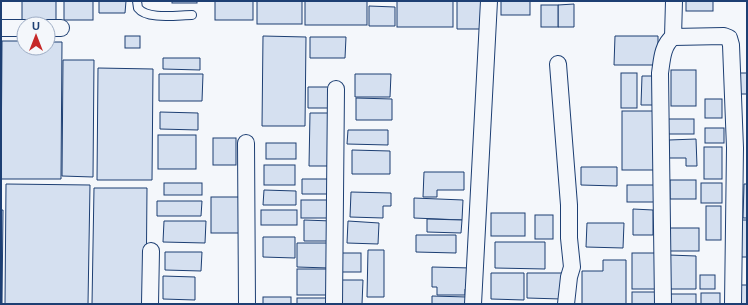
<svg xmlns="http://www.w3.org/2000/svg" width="748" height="305" font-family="Helvetica,sans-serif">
<rect width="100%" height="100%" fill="#f4f7fb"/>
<g fill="#d5e0f0" stroke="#1d3f73">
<rect x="22" y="1" width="34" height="19"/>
<rect x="64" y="1" width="29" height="19"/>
<polygon points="99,1 126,1 125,13 99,13"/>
<rect x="172" y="1" width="25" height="2"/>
<rect x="215" y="1" width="38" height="19"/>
<rect x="257" y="1" width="45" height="23"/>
<rect x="305" y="1" width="62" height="24"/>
<rect x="397" y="1" width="56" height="26"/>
<polygon points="457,1 486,1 485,29 457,29"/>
<rect x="501" y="1" width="29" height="14"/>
<rect x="686" y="1" width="27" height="10"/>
<polygon points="574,4 574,27 558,27 558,5"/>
<rect x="541" y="5" width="17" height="22"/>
<polygon points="369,6 395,7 395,26 369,26"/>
<rect x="125" y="36" width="15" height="12"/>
<polygon points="263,36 306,37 305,126 262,126"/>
<polygon points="615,36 658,36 658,65 614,65"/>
<polygon points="310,37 346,37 345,58 310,58"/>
<polygon points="2,41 24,41 24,48 48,48 48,42 62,42 61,179 1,179"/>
<polygon points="163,58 200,58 200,70 163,69"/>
<polygon points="63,60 94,60 93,177 62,176"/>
<polygon points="98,68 153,69 152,180 97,180"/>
<rect x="671" y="70" width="25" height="36"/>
<rect x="621" y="73" width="16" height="35"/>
<rect x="740" y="73" width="7" height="21"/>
<polygon points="159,74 203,74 202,101 159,101"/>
<polygon points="355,74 391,74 390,97 355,97"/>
<polygon points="642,76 655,76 655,105 641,105"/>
<polygon points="308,87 333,87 332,108 308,108"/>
<polygon points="356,98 392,99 392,120 356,120"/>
<rect x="705" y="99" width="17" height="19"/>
<rect x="622" y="111" width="33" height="59"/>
<polygon points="160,112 198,113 198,130 160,129"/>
<polygon points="310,113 333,113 333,166 309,166"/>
<rect x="668" y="119" width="26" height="15"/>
<rect x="705" y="128" width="19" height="15"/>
<polygon points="348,130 388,130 388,145 347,144"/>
<rect x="158" y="135" width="38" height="34"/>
<rect x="213" y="138" width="23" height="27"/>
<polygon points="696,139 697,166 686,166 686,158 669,158 669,140"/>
<rect x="266" y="143" width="30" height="16"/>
<rect x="704" y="147" width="18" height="32"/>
<polygon points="352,150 390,151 390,174 352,174"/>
<rect x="264" y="165" width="31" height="20"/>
<polygon points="581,167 617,167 617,186 581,185"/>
<polygon points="424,172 464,172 464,190 437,190 437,197 423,197"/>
<polygon points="302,179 331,179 330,194 302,194"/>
<rect x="670" y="180" width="26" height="19"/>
<rect x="164" y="183" width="38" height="12"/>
<rect x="701" y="183" width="21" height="20"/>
<polygon points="6,184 90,185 88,304 5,304"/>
<polygon points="744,184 747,184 747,218 743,218"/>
<rect x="627" y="185" width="28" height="17"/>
<polygon points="94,188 147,188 146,304 92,304"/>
<polygon points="264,190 296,191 296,205 263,205"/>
<polygon points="351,192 391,193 391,206 383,206 383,218 350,217"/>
<rect x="211" y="197" width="31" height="36"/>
<polygon points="414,198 463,200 462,220 414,218"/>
<rect x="301" y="200" width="28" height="18"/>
<polygon points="157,201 202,201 201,216 157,216"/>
<rect x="706" y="206" width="15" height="34"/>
<polygon points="633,209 653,210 653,235 633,235"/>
<polygon points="1,210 3,210 2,304 1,304"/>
<rect x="261" y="210" width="36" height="15"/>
<rect x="491" y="213" width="34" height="23"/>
<rect x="535" y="215" width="18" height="24"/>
<polygon points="427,219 462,220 461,233 427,232"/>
<polygon points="304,220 332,221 331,241 304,241"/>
<rect x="741" y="220" width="6" height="37"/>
<polygon points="164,221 206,221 205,243 163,242"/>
<polygon points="348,221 379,223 378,244 347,243"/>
<polygon points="587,223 624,223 623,248 586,247"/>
<rect x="668" y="228" width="31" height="23"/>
<polygon points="416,235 456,235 456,253 416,252"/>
<polygon points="263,237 295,237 295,258 263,257"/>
<polygon points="495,242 545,242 545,269 495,268"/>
<polygon points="297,243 330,243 329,268 297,267"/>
<polygon points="368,250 384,250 384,297 367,297"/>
<polygon points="165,252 202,252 201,271 165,270"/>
<rect x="340" y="253" width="21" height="19"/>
<rect x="632" y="253" width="28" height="36"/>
<polygon points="669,255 696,256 696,289 669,289"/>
<polygon points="603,260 626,260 626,304 582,304 582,271 603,271"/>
<polygon points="432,267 471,268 470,289 465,289 465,295 437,295 437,287 432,287"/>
<rect x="297" y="269" width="32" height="26"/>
<polygon points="491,273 524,273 524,300 491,299"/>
<polygon points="527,273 562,273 561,299 527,298"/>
<rect x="700" y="275" width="15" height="14"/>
<polygon points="163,276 195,277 195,300 163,299"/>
<polygon points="338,280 363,280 362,304 337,304"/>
<rect x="739" y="285" width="8" height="19"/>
<rect x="632" y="292" width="27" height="12"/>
<rect x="701" y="293" width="19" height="11"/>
<rect x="670" y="294" width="26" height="10"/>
<polygon points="432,296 467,297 467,304 432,304"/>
<rect x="263" y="297" width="28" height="7"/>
<rect x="297" y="298" width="31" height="6"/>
</g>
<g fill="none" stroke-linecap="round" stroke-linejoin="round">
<defs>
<path id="service" d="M137,1l1,7c9,12 40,7 54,7"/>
<g id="minor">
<polyline points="674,1 673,37 724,36 729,38 731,45 735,148 733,304"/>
<polyline points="1,28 24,28"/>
<polyline points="48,28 61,28"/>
<polyline points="558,64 569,205 569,238 572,267 569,277 566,304"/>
<polyline points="246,143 247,304"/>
<polyline points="150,304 151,251"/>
<polyline points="334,304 336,89"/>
<polyline points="473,304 489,1"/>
<path d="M663,304l-3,-231c2,-13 2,-27 13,-36"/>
</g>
</defs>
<use href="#service" stroke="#1d3f73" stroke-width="10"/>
<use href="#minor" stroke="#1d3f73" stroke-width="18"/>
<use href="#service" stroke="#f4f7fb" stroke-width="8"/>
<use href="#minor" stroke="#f4f7fb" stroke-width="16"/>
</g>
<rect width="748" height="305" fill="none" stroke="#1d3f73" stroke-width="4"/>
<g transform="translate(36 36)"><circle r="19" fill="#f4f7fb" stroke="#9eadc5"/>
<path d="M0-3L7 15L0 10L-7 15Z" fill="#c62828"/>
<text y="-6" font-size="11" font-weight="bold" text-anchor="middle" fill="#1d3f73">U</text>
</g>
</svg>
